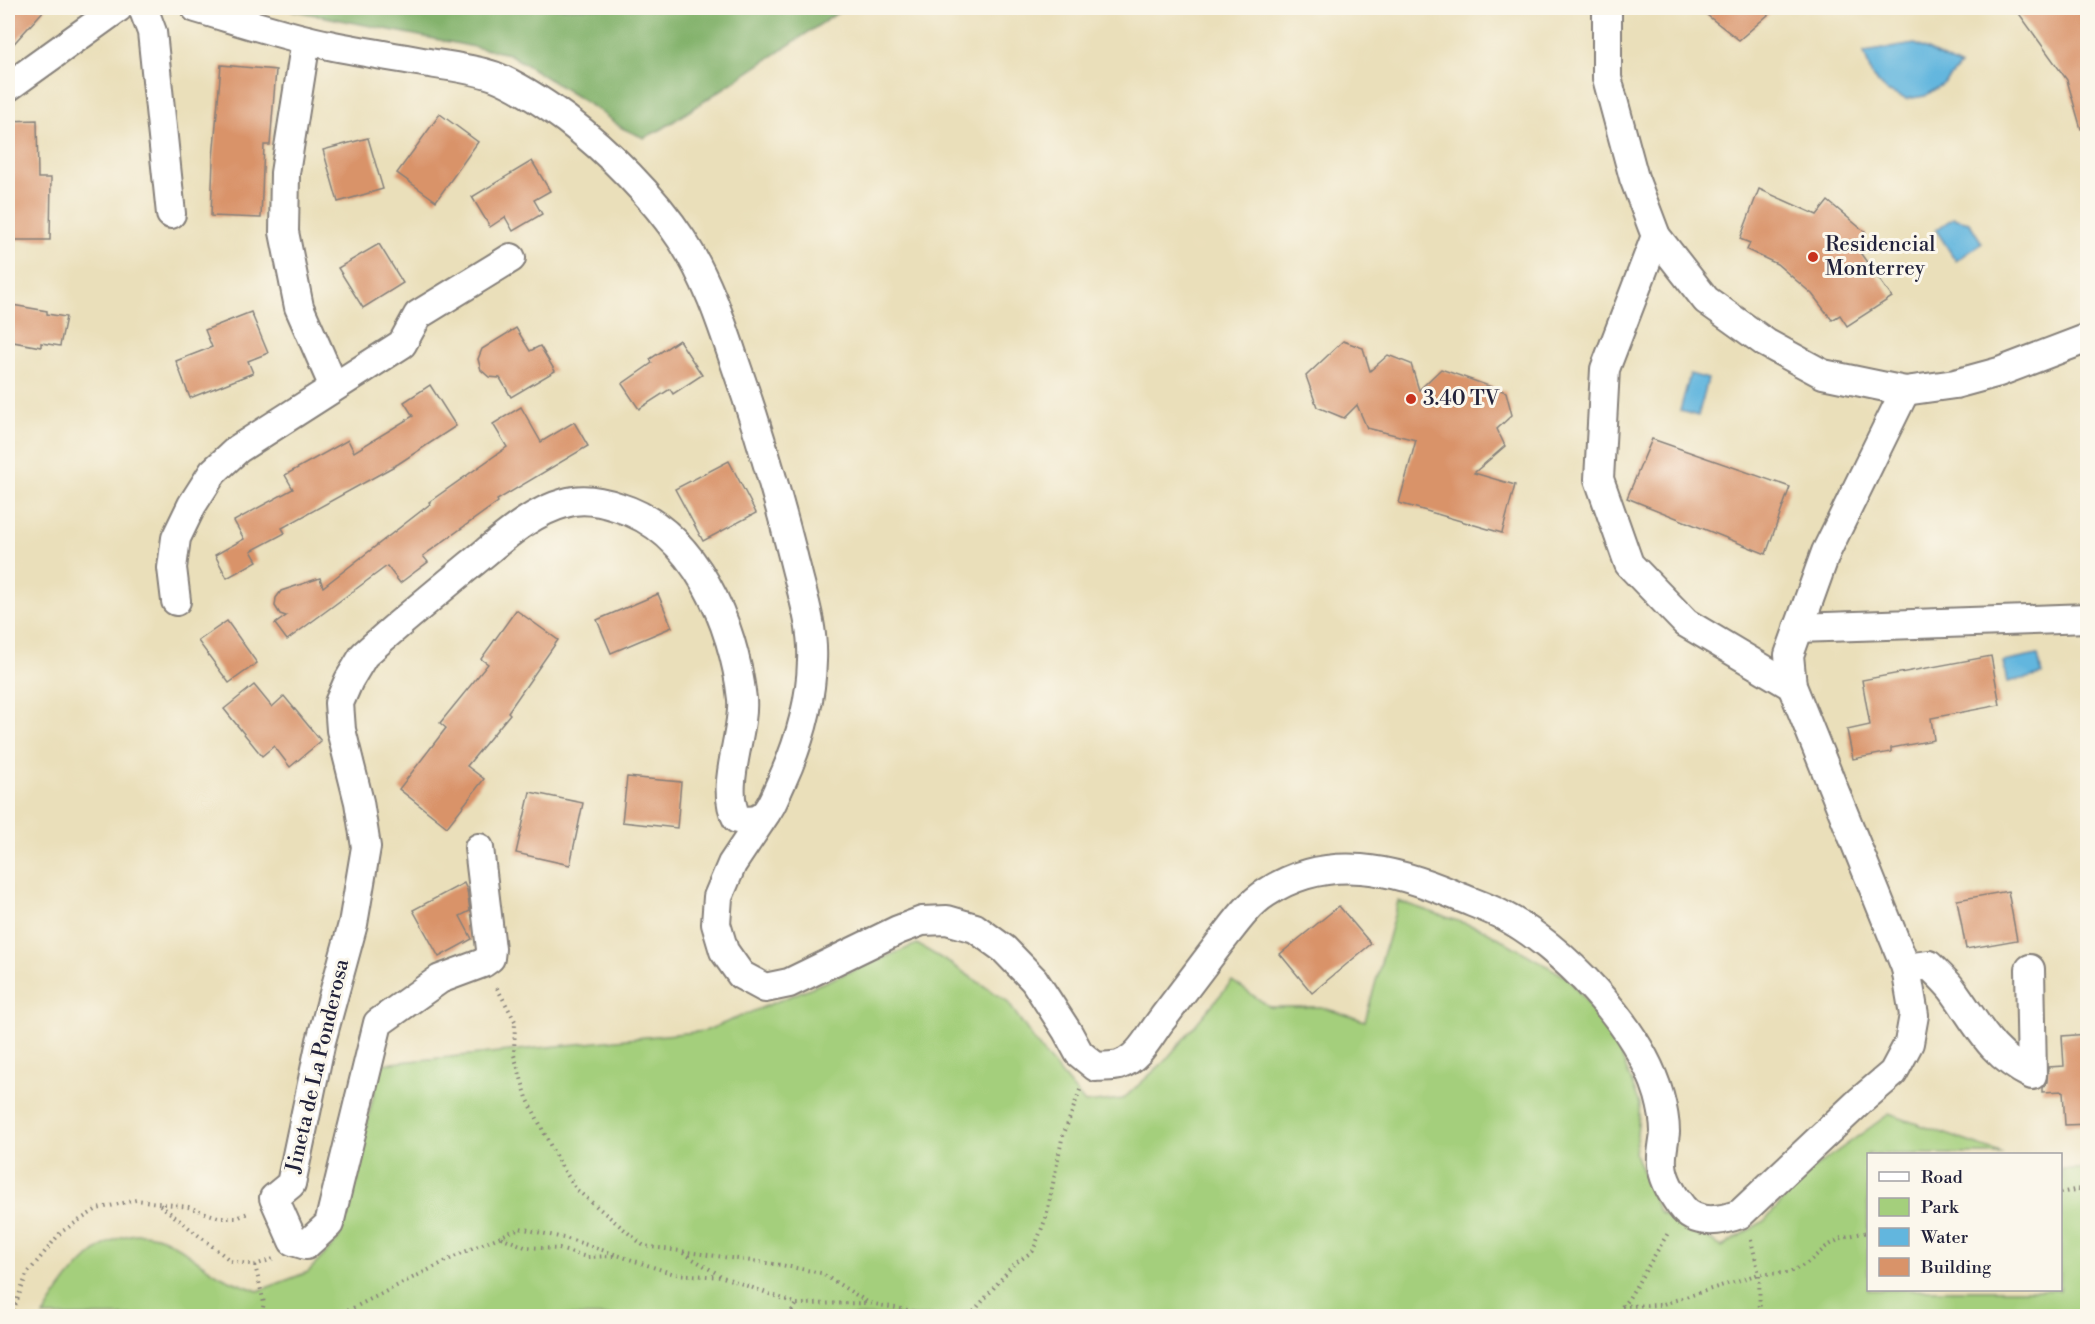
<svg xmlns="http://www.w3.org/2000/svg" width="2095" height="1324" font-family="'Libre Bodoni',serif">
<rect width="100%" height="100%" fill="#fbf7ec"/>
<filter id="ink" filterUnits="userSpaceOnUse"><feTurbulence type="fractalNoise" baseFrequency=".0167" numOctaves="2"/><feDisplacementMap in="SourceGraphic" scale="12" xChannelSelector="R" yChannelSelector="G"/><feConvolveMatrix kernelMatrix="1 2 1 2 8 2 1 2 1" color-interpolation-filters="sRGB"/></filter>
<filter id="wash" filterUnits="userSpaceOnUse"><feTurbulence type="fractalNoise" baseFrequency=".008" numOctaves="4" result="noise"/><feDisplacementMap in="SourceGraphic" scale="24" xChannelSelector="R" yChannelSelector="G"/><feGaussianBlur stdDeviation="1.35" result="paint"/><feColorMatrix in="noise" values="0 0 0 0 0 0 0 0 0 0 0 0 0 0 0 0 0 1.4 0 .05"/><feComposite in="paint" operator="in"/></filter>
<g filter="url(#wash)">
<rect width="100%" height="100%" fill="#eadfba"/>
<path fill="#a4cf7c" stroke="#63785c" stroke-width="1.5" d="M1398,901l87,29 83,48 45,56 27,70 -5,50 24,58 63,35 42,-26 50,-53 75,-54 114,40h-135v136h192l1,-121h26v147h-2044c22,-37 61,-93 113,-80 22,6 46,31 67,41 11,6 23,9 35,14l50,-19 31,-33 42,-175 324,-33 212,-87 34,20 56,37 34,49 44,53 38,-4 42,-38 67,-80 38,26h51l44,14z"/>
<polygon fill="#83b26c" stroke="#526a54" stroke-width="1.5" points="281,8 845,8 662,129 644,138 622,128 598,110 509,54"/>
<g fill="#62b6de" stroke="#426c8c" stroke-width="1.5">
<polygon points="1915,44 1960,66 1946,82 1925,96 1906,99 1887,91 1872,76 1864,52"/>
<polygon points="1953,218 1969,222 1982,243 1956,261 1936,230"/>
<polygon points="1690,374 1708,379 1698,416 1680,411"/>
<polygon points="2038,655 2042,675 2007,682 2003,662"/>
</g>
<g id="blocks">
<g fill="#d99369">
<polygon points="8,8 46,8 8,50"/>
<polygon points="1698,8 1776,8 1739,40"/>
<polygon points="2015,8 2088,8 2088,129 2081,129 2067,80"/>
<polygon points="221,65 276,70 270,145 264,145 261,218 211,216 213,159"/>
<polygon points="440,114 478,142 436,201 397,173"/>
<polygon points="37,120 38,178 51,178 50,240 8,240 8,121"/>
<polygon points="368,138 383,189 338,202 323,150"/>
<polygon points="532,161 550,191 534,200 542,214 513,231 505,217 490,227 472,197"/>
<polygon points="1759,189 1817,215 1828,201 1866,233 1856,247 1892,297 1847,326 1840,315 1832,320 1812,294 1777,264 1747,250 1750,243 1740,239"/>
<polygon points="379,244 403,283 363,308 338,268"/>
<polygon points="12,305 47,311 47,314 66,317 60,346 41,343 41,347 8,341 8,307 12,308"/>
<polygon points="251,312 268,353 248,361 253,373 190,398 176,361 212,347 205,330"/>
<polygon points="516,328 530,351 540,346 555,371 511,397 500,378 489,377 481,370 478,359 482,349"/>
<polygon points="679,340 702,375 673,394 670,389 639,409 622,384 652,363 650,359"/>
<polygon points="1343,341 1363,348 1370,371 1388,355 1411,364 1419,390 1441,369 1506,392 1512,415 1497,429 1505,446 1474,473 1515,485 1502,533 1399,503 1416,440 1367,428 1357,405 1344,418 1317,407 1306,376"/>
<polygon points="430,385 456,426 398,464 282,528 285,533 251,551 257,561 227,578 215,555 244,539 234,521 293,489 285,475 348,440 354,452 413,416 404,402"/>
<polygon points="521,407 541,442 574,422 588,446 497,500 498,502 423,556 428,562 400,583 387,566 287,640 275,624 286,616 280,614 275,606 276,598 281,591 320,578 323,587 430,504 429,502 507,447 493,424"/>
<polygon points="1652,439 1790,487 1766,554 1627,498"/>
<polygon points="729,461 756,513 703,541 675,489"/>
<polygon points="658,594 672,627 611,653 597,620"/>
<polygon points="516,610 558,640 508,712 510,714 467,766 484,779 447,827 399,789 446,728 440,723 488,664 481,659"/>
<polygon points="227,621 257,663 229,683 198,641"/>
<polygon points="1991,656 2000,705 1931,718 1934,740 1891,748 1891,752 1853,759 1847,730 1870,725 1862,680"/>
<polygon points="254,685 272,707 284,696 321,741 290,767 274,746 262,756 224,709"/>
<polygon points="627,777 681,782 677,828 622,822"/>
<polygon points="530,792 583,803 570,865 516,853"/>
<polygon points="464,883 467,890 470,911 460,916 472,939 439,957 413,910"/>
<polygon points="2008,891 2017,940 1966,949 1957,900"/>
<polygon points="1339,906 1371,944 1312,993 1280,954"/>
<polygon points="2088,1034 2088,1124 2065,1125 2063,1091 2042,1092 2042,1088 2047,1082 2048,1067 2064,1066 2062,1036"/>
</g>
</g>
</g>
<g filter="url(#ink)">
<use href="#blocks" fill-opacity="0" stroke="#86807a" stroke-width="1.5"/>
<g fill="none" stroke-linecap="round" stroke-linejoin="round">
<defs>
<g id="minor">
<polyline points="143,8 152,32 171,214"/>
<path d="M196,8c44,13 88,28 133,37 33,7 67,12 100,18 21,3 45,6 65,13 25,10 50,27 72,43 41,31 88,78 116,121 24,37 38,78 52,120 23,65 42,129 59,196 8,34 21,70 19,105 -1,41 -14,85 -31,122 -10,21 -15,45 -44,36 -18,-32 8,-86 5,-120 -8,-74 -47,-169 -124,-192 -17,-6 -35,-10 -53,-4 -37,10 -66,39 -95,62 -29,24 -58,48 -87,73l-19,17 -15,25 -10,23 2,27 18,72 7,45 -13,77 -32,117 -30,143 -17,14 19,43 13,4 23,-21 49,-201 62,-44 43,-16 7,-5 1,-9 -12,-101"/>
<polyline points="1607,8 1607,78 1634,178 1656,236 1706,300 1766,343 1823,374 1905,391 1955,384 1999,372 2088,338"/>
<polyline points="306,40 285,173 284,232 299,307 334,387"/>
<polyline points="8,87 118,8"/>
<polyline points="1656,236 1605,369 1599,479 1629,564 1686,623 1792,686"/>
<polyline points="176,601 172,568 176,538 192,505 213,472 238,449 402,344 418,315 511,258"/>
<polyline points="1798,628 2088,618"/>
<path d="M766,813l-34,51 -14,33 -2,27 8,27 17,24 24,13 24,-5 109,-53 24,-9 25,-1 28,8 29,21 30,31 33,51 12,22 17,14c7,-1 16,0 23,-2 21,-7 31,-31 44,-47 18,-24 37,-49 56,-74 14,-17 28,-39 47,-51 62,-41 128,-24 191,3 14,6 29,11 43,18 62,31 140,114 159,181 3,11 6,26 6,37 -1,11 -4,22 -3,32 1,16 10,30 19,42 14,20 40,15 59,8l120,-113 33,-28 16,-30 5,-28 -8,-47 -114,-282 -3,-31 37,-103 79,-161"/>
<path d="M1906,968l23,-3c8,8 16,15 23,24 26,35 37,65 80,86l-2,-106"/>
</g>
</defs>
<use href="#minor" stroke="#86807a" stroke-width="32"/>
<g stroke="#86807a" stroke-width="4" stroke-dasharray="1.5 4.5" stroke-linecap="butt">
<polyline points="497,988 515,1021 514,1055 527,1098 558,1161 577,1190 644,1246 781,1265 821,1273 869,1303 940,1316"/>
<polyline points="2060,1193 2088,1187"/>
<polyline points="160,1205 231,1261 255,1265 273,1259"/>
<polyline points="501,1237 525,1247 559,1249 587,1257 616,1256"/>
<polyline points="1751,1240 1759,1274 1760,1316"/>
<polyline points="683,1253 723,1277"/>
<polyline points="255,1265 264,1303 261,1316"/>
<polyline points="1622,1306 1660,1305 1759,1274 1788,1273 1806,1264 1826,1247 1843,1237 1868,1232"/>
<polyline points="11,1316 27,1274 61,1232 97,1209 136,1200 188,1207 221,1218 237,1218 250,1212"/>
<polyline points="337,1316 462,1253 520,1228 572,1240 674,1274 723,1277 797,1304 868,1303"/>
<polyline points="788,1316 797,1304"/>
<polyline points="970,1316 1013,1265 1033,1251 1046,1218 1062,1139 1080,1090"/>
<polyline points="1608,1316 1615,1315 1629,1298 1668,1233"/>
</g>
<use href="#minor" stroke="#fff" stroke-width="28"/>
</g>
</g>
<g fill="#c8321e" stroke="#fbf7ec" stroke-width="2">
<circle cx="1813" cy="257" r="6"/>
<circle cx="1411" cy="399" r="6"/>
</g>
<g text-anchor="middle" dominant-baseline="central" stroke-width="6" stroke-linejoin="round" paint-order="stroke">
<g font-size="21" fill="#22223b" stroke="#fbf7ec" text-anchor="start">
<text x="1825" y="245">Residencial<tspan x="1825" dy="24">Monterrey</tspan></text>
<text x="1423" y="399">3.40 TV</text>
</g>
<g font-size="21" fill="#22223b" stroke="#fbf7ec">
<text transform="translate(318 1066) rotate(-77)">Jineta de La Ponderosa</text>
</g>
</g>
<rect width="2095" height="1324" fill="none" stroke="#fbf7ec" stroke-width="30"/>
<rect x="1867" y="1153" width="195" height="138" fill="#fbf7ec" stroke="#a4a2a5" stroke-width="1.5"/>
<rect x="1879" y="1172" width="30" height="9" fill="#ffffff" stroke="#a4a2a5" stroke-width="1.5"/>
<text x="1921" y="1183" font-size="18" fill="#22223b">Road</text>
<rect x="1879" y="1198" width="30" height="18" fill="#a4cf7c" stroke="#a4a2a5" stroke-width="1.5"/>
<text x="1921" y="1213" font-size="18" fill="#22223b">Park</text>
<rect x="1879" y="1228" width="30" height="18" fill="#62b6de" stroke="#a4a2a5" stroke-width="1.5"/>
<text x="1921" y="1243" font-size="18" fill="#22223b">Water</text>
<rect x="1879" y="1258" width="30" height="18" fill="#d99369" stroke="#a4a2a5" stroke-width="1.5"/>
<text x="1921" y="1273" font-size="18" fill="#22223b">Building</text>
</svg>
